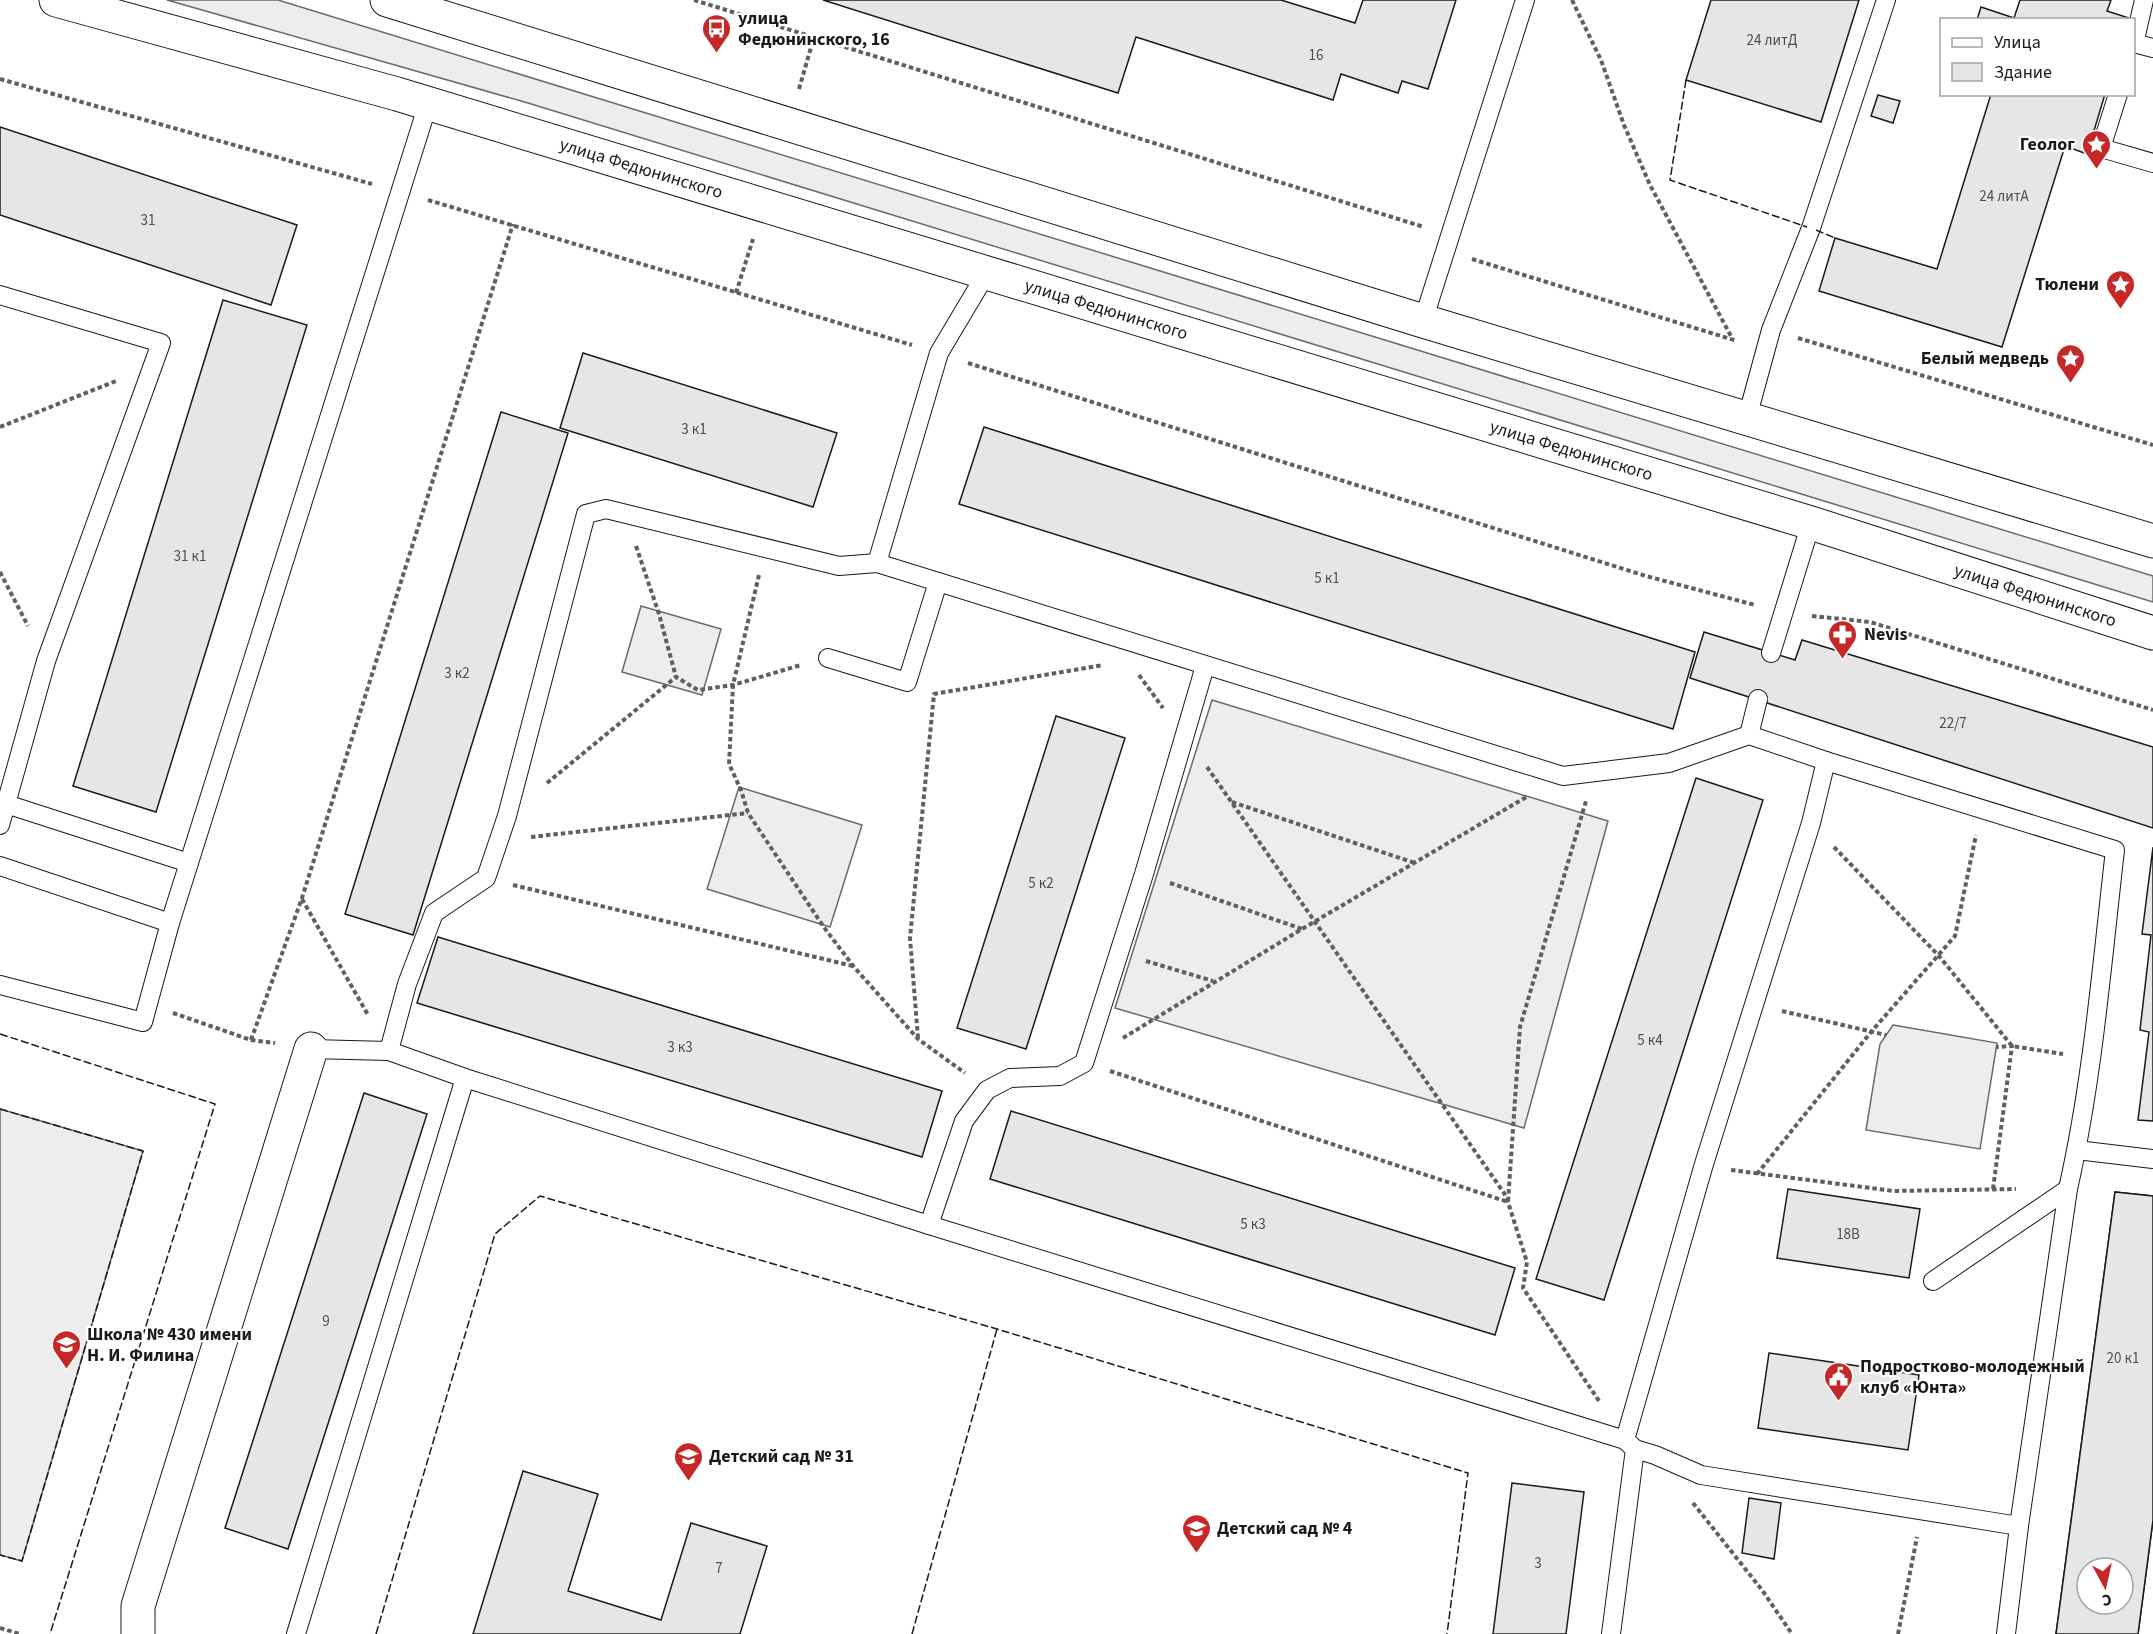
<svg xmlns="http://www.w3.org/2000/svg" width="2153" height="1634" font-family="'Source Sans 3',sans-serif">
<rect width="100%" height="100%" fill="#fff"/>
<g fill="#ededed" stroke="#6a6a6a" stroke-width="1.5">
<polygon points="167,0 278,0 2153,576 2153,602 528,103"/>
<polygon points="641,606 721,629 702,695 622,672"/>
<polygon points="1212,700 1608,821 1524,1128 1115,1008"/>
<polygon points="739,787 862,825 830,927 707,889"/>
<polygon points="1893,1025 1997,1043 1980,1149 1866,1130 1880,1044"/>
<polygon points="0,1109 143,1151 22,1561 0,1555"/>
</g>
<g fill="#e6e6e6" stroke="#1a1a1a" stroke-width="1.5" fill-rule="evenodd">
<polygon points="823,0 1281,0 1355,23 1363,0 1456,0 1428,89 1402,81 1398,93 1341,74 1333,100 1136,37 1118,93"/>
<polygon points="1711,0 1859,0 1821,122 1686,80"/>
<polygon points="2020,0 2111,0 2107,11 2129,18 2129,20 1977,20 1981,7 2014,18"/>
<polygon points="1991,94 2105,94 2087,154 2065,146 2002,347 1819,291 1835,238 1937,269"/>
<polygon points="1878,95 1900,101 1893,123 1871,116"/>
<polygon points="0,127 297,225 271,305 0,215"/>
<polygon points="223,300 307,325 156,812 73,786"/>
<polygon points="583,353 837,433 813,507 560,428"/>
<polygon points="501,412 568,433 413,935 345,914"/>
<polygon points="984,427 1695,652 1673,729 959,504"/>
<polygon points="1704,632 1795,660 1802,640 2153,747 2153,828 1690,678"/>
<polygon points="1056,716 1125,738 1026,1049 957,1028"/>
<polygon points="1696,778 1763,800 1604,1300 1536,1279"/>
<polygon points="2153,847 2153,1121 2138,1120 2149,1032 2140,1030 2151,935 2142,934"/>
<polygon points="438,937 942,1091 922,1157 417,1003"/>
<polygon points="364,1093 427,1114 288,1549 225,1528"/>
<polygon points="1011,1111 1515,1268 1495,1335 990,1179"/>
<polygon points="1788,1189 1920,1209 1909,1278 1777,1258"/>
<path d="M2115,1192l38,4v324l-15,114h-82zM2087,1568h36v36h-36z"/>
<path d="M2115,1192l38,4v324l-15,114h-82zM2087,1568h36v36h-36z"/>
<polygon points="1769,1353 1919,1375 1908,1450 1758,1428"/>
<polygon points="523,1471 598,1494 568,1591 661,1620 691,1523 767,1546 740,1634 473,1634"/>
<polygon points="1512,1483 1584,1492 1566,1634 1493,1634"/>
<polygon points="1749,1498 1781,1503 1774,1559 1742,1553"/>
</g>
<g fill="none" stroke-linecap="round" stroke-linejoin="round">
<defs>
<g id="service">
<polyline points="2134,43 2153,48"/>
<polyline points="2134,44 2144,0"/>
<polyline points="2118,94 2101,148 2153,163"/>
<polyline points="0,295 161,343 46,661 6,804 189,863"/>
<polyline points="1423,321 1525,0"/>
<polyline points="1747,418 1771,330 1811,228 1886,0"/>
<polyline points="877,563 939,353 986,274"/>
<polyline points="1771,653 1811,523"/>
<polyline points="828,658 907,682 938,582"/>
<polyline points="1749,735 1758,699"/>
<polyline points="0,825 6,804"/>
<polyline points="0,866 170,923"/>
<polyline points="0,985 143,1022 170,923 428,104"/>
<path d="M311,1049l78,2 76,27 464,147 696,215 10,9 20,6 46,20 318,51 49,-337c25,-111 34,-226 47,-339l-289,-89 -77,-26 -80,28 -106,13 -686,-213 -38,3 -233,-57 -20,5 -79,302 -21,62 -52,35 -27,71 -18,67"/>
<polyline points="2077,1150 2153,1159"/>
<polyline points="929,1225 964,1121 987,1090 1010,1078 1060,1076 1084,1063 1144,874 1205,666"/>
<polyline points="1933,1281 2068,1189"/>
<polyline points="1625,1440 1704,1164 1811,823 1826,761"/>
<polyline points="296,1634 465,1078"/>
<polyline points="1611,1634 1635,1449"/>
<polyline points="2006,1634 2019,1526"/>
</g>
<polyline id="minor" points="138,1634 138,1606 311,1049"/>
<g id="secondary">
<path id="s1" d="M56,0l341,94 1414,429 342,110"/>
<polyline points="387,0 1423,321 2153,541"/>
</g>
</defs>
<use href="#service" stroke="#1a1a1a" stroke-width="20"/>
<use href="#minor" stroke="#1a1a1a" stroke-width="35"/>
<use href="#secondary" stroke="#1a1a1a" stroke-width="35"/>
<g stroke="#5f5f5f" stroke-width="4" stroke-dasharray="4.5 3" stroke-linecap="butt">
<polyline points="694,0 1424,227"/>
<polyline points="1572,0 1601,60 1624,125 1650,185 1733,340"/>
<polyline points="0,79 372,184"/>
<polyline points="799,89 814,37"/>
<polyline points="428,200 912,345"/>
<polyline points="1472,259 1737,341"/>
<polyline points="736,293 753,239"/>
<polyline points="1798,338 2153,445"/>
<polyline points="968,363 1646,576 1755,605"/>
<polyline points="0,427 116,381"/>
<polyline points="636,546 659,614 676,677"/>
<polyline points="0,572 28,626"/>
<polyline points="759,575 733,685 729,764 741,790 748,813 823,926 854,967 918,1039 965,1073"/>
<polyline points="1812,616 1870,622 2153,710"/>
<polyline points="1139,675 1163,708"/>
<polyline points="1207,767 1504,1193 1508,1202 1527,1262 1523,1288 1599,1401"/>
<polyline points="547,783 676,677 698,690 733,685 801,665"/>
<polyline points="1232,802 1415,863"/>
<polyline points="531,837 748,813"/>
<polyline points="1834,847 1939,956 2012,1046 2063,1054"/>
<polyline points="1170,883 1302,929"/>
<polyline points="513,885 853,966"/>
<polyline points="302,899 368,1015"/>
<polyline points="1146,961 1213,981"/>
<polyline points="1782,1011 1886,1035"/>
<polyline points="173,1013 251,1040 275,1043"/>
<polyline points="918,1038 910,938 934,694 1103,665"/>
<polyline points="1123,1038 1302,929 1528,796"/>
<polyline points="251,1040 302,898 513,224"/>
<polyline points="1110,1071 1508,1202 1520,1027 1586,801"/>
<polyline points="1731,1170 1894,1191 2016,1189"/>
<polyline points="1757,1174 1871,1032 1955,936 1976,835"/>
<polyline points="1993,1189 2012,1046 1996,1047"/>
<polyline points="1693,1503 1762,1590 1792,1634"/>
<polyline points="0,1628 20,1634"/>
<polyline points="1898,1634 1917,1537"/>
</g>
<use href="#service" stroke="#fff" stroke-width="18"/>
<use href="#minor" stroke="#fff" stroke-width="33"/>
<use href="#secondary" stroke="#fff" stroke-width="33"/>
<g stroke="#1a1a1a" stroke-width="1.5" stroke-dasharray="8 3" stroke-linecap="butt">
<polyline points="1686,80 1670,180 1807,227"/>
<polyline points="1816,230 1835,238"/>
<polyline points="0,1034 215,1104 50,1634"/>
<polyline points="0,1109 143,1151 22,1561 0,1555"/>
<polyline points="376,1634 495,1234 540,1196 997,1329 1468,1473 1447,1634"/>
<polyline points="912,1634 997,1329"/>
</g>
</g>
<defs>
<symbol id="bus-pin" viewBox="-11 -11 22 30"><path d="M0 17L-7.5 6A9.5 9.5 0 1 1 7.5 6Z" fill="#c62828" stroke="#fff"/><path d="M-5-6H5V4H4V6H2V4H-2V6H-4V4H-5ZM-3.5-4V0h7V-4ZM-3.5 1.2v1.5H-2V1.2ZM2 1.2v1.5H3.5V1.2Z" fill="#fff"/></symbol>
<symbol id="sight-pin" viewBox="-11 -11 22 30"><path d="M0 17L-7.5 6A9.5 9.5 0 1 1 7.5 6Z" fill="#c62828" stroke="#fff"/><path d="M0-6L1.8-2.2L6-1.7L2.9 1.2L3.7 5.4L0 3.3L-3.7 5.4L-2.9 1.2L-6-1.7L-1.8-2.2Z" fill="#fff"/></symbol>
<symbol id="pharmacy-pin" viewBox="-11 -11 22 30"><path d="M0 17L-7.5 6A9.5 9.5 0 1 1 7.5 6Z" fill="#c62828" stroke="#fff"/><path d="M-2-6h4v4h4v4h-4v4h-4v-4h-4v-4h4Z" fill="#fff"/></symbol>
<symbol id="school-pin" viewBox="-11 -11 22 30"><path d="M0 17L-7.5 6A9.5 9.5 0 1 1 7.5 6Z" fill="#c62828" stroke="#fff"/><path d="M0-5L7-2L0 1L-7-2ZM-4 1L0 2.5L4 1V4Q0 6-4 4Z" fill="#fff"/></symbol>
<symbol id="civic-pin" viewBox="-11 -11 22 30"><path d="M0 17L-7.5 6A9.5 9.5 0 1 1 7.5 6Z" fill="#c62828" stroke="#fff"/><path d="M-.6-6.5H3V-4.5H.6V-3L4-1V1h2V6H-6V1h2V-1L-.6-3ZM-1.2 2.5V6h2.4V2.5Z" fill="#fff"/></symbol>
</defs>
<g fill-rule="evenodd">
<use href="#bus-pin" x="700" y="12" width="33" height="45"/>
<use href="#sight-pin" x="2080" y="128" width="33" height="45"/>
<use href="#sight-pin" x="2104" y="268" width="33" height="45"/>
<use href="#sight-pin" x="2054" y="342" width="33" height="45"/>
<use href="#pharmacy-pin" x="1826" y="618" width="33" height="45"/>
<use href="#school-pin" x="50" y="1328" width="33" height="45"/>
<use href="#civic-pin" x="1822" y="1360" width="33" height="45"/>
<use href="#school-pin" x="672" y="1440" width="33" height="45"/>
<use href="#school-pin" x="1180" y="1512" width="33" height="45"/>
</g>
<g text-anchor="middle" dominant-baseline="central" stroke-width="4.5" stroke-linejoin="round" paint-order="stroke">
<g font-size="15" fill="#4d4d4d">
<text x="1772" y="40">24 литД</text>
<text x="1316" y="55">16</text>
<text x="2004" y="196">24 литА</text>
<text x="148" y="220">31</text>
<text x="694" y="429">3 к1</text>
<text x="190" y="556">31 к1</text>
<text x="1327" y="578">5 к1</text>
<text x="457" y="673">3 к2</text>
<text x="1953" y="723">22/7</text>
<text x="1041" y="883">5 к2</text>
<text x="1650" y="1040">5 к4</text>
<text x="680" y="1047">3 к3</text>
<text x="1253" y="1224">5 к3</text>
<text x="1848" y="1234">18В</text>
<text x="326" y="1321">9</text>
<text x="2123" y="1358">20 к1</text>
<text x="1538" y="1563">3</text>
<text x="719" y="1568">7</text>
</g>
<g font-size="18" font-weight="bold" fill="#1a1a1a" stroke="#fff" text-anchor="start">
<text x="738" y="18">улица<tspan x="738" dy="21">Федюнинского, 16</tspan></text>
<text x="2075" y="144" text-anchor="end">Геолог</text>
<text x="2099" y="284" text-anchor="end">Тюлени</text>
<text x="2049" y="358" text-anchor="end">Белый медведь</text>
<text x="1864" y="634">Nevis</text>
<text x="87" y="1334">Школа № 430 имени<tspan x="87" dy="21">Н. И. Филина</tspan></text>
<text x="1860" y="1366">Подростково-молодежный<tspan x="1860" dy="21">клуб «Юнта»</tspan></text>
<text x="709" y="1456">Детский сад № 31</text>
<text x="1217" y="1528">Детский сад № 4</text>
</g>
<g font-size="18" fill="#1a1a1a" stroke="#fff">
<text stroke="none"><textPath href="#s1" startOffset="609">улица Федюнинского</textPath></text>
<text stroke="none"><textPath href="#s1" startOffset="1095">улица Федюнинского</textPath></text>
<text stroke="none"><textPath href="#s1" startOffset="1581">улица Федюнинского</textPath></text>
<text stroke="none"><textPath href="#s1" startOffset="2067">улица Федюнинского</textPath></text>
</g>
</g>
<rect x="1940" y="18" width="195" height="78" fill="#ffffff" stroke="#a3a3a3" stroke-width="1.5"/>
<rect x="1952" y="38" width="30" height="9" fill="#ffffff" stroke="#a3a3a3" stroke-width="1.5"/>
<text x="1994" y="48" font-size="18" fill="#1a1a1a">Улица</text>
<rect x="1952" y="63" width="30" height="18" fill="#e6e6e6" stroke="#a3a3a3" stroke-width="1.5"/>
<text x="1994" y="78" font-size="18" fill="#1a1a1a">Здание</text>
<g transform="translate(2105 1586) rotate(172)"><circle r="28" fill="#ffffff" stroke="#a3a3a3" stroke-width="1.5"/>
<path d="M0-4.5L10 22L0 15L-10 22Z" fill="#c62828"/>
<text y="-9" font-size="16" font-weight="bold" text-anchor="middle" fill="#1a1a1a">С</text>
</g>
</svg>
